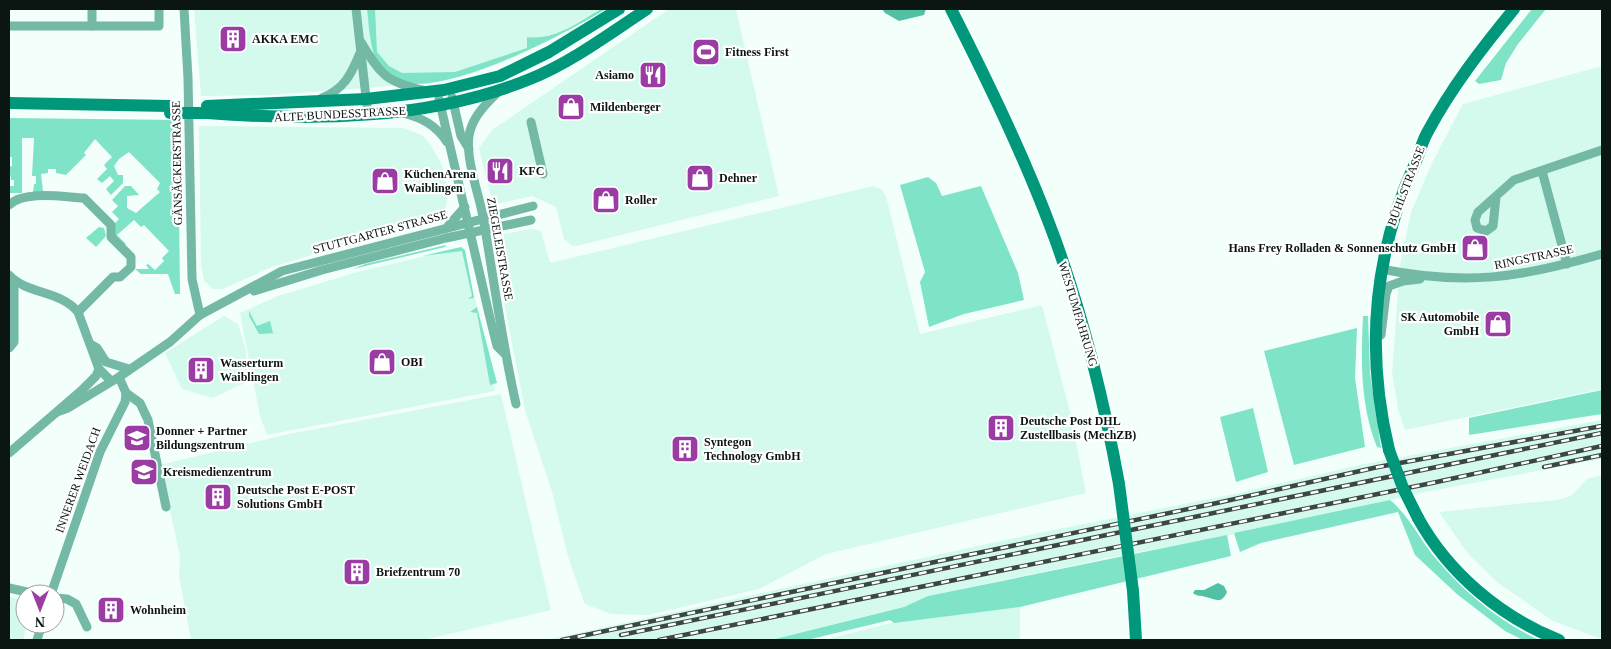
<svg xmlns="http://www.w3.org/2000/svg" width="1611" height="649" font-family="'Times New Roman',serif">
<rect width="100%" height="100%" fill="#f3fffb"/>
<g fill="#d3faed">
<polygon points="194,9 604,9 527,51 417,84 271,95 201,96"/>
<polygon points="669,9 736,9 779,196 576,246 571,245 564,239 556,207 532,196 497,204 492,201 479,148 492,130"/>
<polygon points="1602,66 1602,389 1405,430 1398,409 1392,373 1400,265 1411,212 1433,161 1463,104"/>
<polygon points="199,126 403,128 422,135 430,144 442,165 448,195 446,207 436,218 272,267 223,289 213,289 204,281 201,265"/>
<polygon points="873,186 881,189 886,196 920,334 1042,305 1070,412 1086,493 826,554 759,589 648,615 611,614 585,604 569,560 552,492 525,410 493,246 496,239 504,234 531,229 541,231 550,263"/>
<polygon points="459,248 465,252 495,391 267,435 260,416 240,313 278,296 354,273"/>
<polygon points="224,316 238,324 246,351 247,382 212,398 182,389 165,353"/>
<polygon points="501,394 551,610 424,640 191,640 179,576 180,556 160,465 284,435"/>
<polygon points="1602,420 1602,459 1425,492 1267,528 1113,557 928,596 915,604 771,640 546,640 1024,536 1239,493 1364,464"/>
<polygon points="1602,475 1602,639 1553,621 1498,583 1468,554 1439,512 1556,500 1571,496 1587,479"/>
<polygon points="9,597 25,600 27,624 23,640 9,640"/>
<polygon points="1020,607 1020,640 823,640 907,619"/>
</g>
<g fill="#7fe3c7">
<path d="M367,9h8l2,43 12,14 13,7 53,-1 72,-24v-11c27,4 52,-15 74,-28h5c-39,24 -173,96 -215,69 -22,-15 -21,-46 -24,-69z"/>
<polygon points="1532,9 1546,9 1518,44 1506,63 1501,80 1479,84 1475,81"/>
<polygon points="9,118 178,120 180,294 175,294 168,274 141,274 135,269 149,269 146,265 148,264 155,270 164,261 162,258 169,251 144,225 141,227 134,220 117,235 126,244 124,245 115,236 115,223 119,219 112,212 118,206 112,200 125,186 131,186 139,195 127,196 127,208 136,213 160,192 157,189 160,183 129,152 119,159 114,166 118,175 123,175 123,183 111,195 106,189 114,181 110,176 102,183 97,179 107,169 104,165 112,157 95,139 84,153 86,155 66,175 56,173 56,169 48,169 48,173 41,174 43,191 33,193 34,184 36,184 36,176 32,176 34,138 22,138 22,193 9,193 10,186 14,186 14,180 11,180 9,167 12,166 12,157 9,157"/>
<polygon points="928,177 936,183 942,196 981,186 1018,273 1024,300 964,314 929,327 920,282 925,272 900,185"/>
<polygon points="99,227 104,228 106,236 96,247 86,238"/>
<polygon points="446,245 445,247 353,269 365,264"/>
<polygon points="461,247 465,250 474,298 468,299 472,296 462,251 422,256"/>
<polygon points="477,307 497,383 490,385 477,313 470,312"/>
<polygon points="249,311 257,326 270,321 273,333 278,333 259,334 249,316"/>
<path d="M1363,316h5l2,57 11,75 -4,-1c-17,-42 -16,-87 -14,-131z"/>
<polygon points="1357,328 1355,378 1365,447 1294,465 1264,351"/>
<polygon points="1602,390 1602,414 1469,435 1469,418"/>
<polygon points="1253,408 1268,472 1236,482 1220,417"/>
<path d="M1390,500c18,15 28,36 42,54 29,36 66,67 107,86h-16l-18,-9 -47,-36 -43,-40 -17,-43 -137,31 -21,9 -6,-19z"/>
<polygon points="1227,535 1231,556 1020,607 894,623 890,620 807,640 771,640 904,607 928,596"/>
</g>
<g fill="#52c0a4">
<polygon points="882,9 926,9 924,15 899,21 885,13"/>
<path d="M1218,583l6,3 3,6c-6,13 -11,7 -21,5 -6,-2 -8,0 -13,-4l2,-3h9z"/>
</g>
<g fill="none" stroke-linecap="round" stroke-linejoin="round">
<g stroke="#74b9a5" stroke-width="9">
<polyline points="92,9 92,26"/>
<polyline points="184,9 188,78 192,279 200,315"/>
<polyline points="356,9 368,115"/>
<polyline points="9,26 159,26 159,9"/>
<path d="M361,42c19,32 25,40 61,48"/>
<path d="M498,92c-10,10 -22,21 -27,36 -9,23 8,65 12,89 11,63 19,126 33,187"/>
<polyline points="452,97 461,136 469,149"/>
<path d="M322,98c22,-9 29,-23 38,-45"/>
<polyline points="439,99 490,318 497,346 505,354"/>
<path d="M403,113c19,5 33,12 44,29"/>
<polyline points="531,122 543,174"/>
<polyline points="1542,171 1567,264"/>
<polyline points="1496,197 1493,226 1486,231 1477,228 1475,220 1478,212 1514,180 1602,150"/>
<path d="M9,205c16,-15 53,-8 75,-7l27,27v12l20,20v10l-11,10h-7l-35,35"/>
<polyline points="448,226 465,207"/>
<path d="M1381,269c85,17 139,9 221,-15"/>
<path d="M9,275c19,20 51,15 69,37l21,57 12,12"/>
<polyline points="254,291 322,270 446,238 531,220"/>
<polyline points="1381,335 1386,294 1389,286 1403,281 1420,279"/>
<polyline points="90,344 97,348 106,362 129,369"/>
<polyline points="9,348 14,342 14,281"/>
<polyline points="126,393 140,403 148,420 166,507"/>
<polyline points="57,412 68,408 119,377 170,342 200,315 282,271 533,206"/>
<polyline points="9,453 81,391 96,376 99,369"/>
<polyline points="9,588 36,594"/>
<polyline points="51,594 100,452 125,402 126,393 119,377"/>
<polyline points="55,598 67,599 76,604 87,627"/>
<polyline points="37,640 42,624"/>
</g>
<g stroke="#01977b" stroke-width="12">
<path d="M951,9c38,75 75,151 104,230 29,80 49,162 64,245"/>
<polyline points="9,103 170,106"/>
<polyline points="207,106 366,99 444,90 500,76 549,52 619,9"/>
<path d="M207,113c106,8 222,7 323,-34 42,-17 79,-45 117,-70"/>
<path d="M1389,450c-24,-100 -16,-195 27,-289 4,-9 6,-19 11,-28 24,-45 55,-85 87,-124"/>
<path d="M1418,518c31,56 83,99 141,122"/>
<polyline points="1133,591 1136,640"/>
</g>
<defs>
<g id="rail">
<polyline points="1544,467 1602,455"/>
<polyline points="621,635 1602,433"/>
<polyline points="562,640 1217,503 1378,467 1602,426"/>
<polyline points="659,640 1432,483 1602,446"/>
</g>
</defs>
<use href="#rail" stroke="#3c4744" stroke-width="4.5"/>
<use href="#rail" stroke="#fff" stroke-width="2.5" stroke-dasharray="8" stroke-linecap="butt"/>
<g stroke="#01977b" stroke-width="12">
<polyline points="170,113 207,113"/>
<polyline points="1389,450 1403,488 1418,518"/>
<polyline points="1119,484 1133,591"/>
</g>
</g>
<defs>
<symbol id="building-square" viewBox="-11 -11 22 22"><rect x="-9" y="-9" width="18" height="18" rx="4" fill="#9b3ca5" stroke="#fff"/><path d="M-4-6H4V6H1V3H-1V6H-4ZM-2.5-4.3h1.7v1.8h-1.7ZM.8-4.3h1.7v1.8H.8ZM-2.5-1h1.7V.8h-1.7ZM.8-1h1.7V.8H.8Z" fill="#fff"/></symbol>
<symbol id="stadium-square" viewBox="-11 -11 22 22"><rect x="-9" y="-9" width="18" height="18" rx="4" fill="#9b3ca5" stroke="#fff"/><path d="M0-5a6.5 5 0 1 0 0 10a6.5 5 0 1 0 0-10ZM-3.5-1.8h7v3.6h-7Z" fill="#fff"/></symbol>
<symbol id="restaurant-square" viewBox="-11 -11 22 22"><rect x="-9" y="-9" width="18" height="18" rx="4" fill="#9b3ca5" stroke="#fff"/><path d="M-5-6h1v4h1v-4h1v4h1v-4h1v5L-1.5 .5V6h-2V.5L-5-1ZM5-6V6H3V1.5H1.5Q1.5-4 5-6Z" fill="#fff"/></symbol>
<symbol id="shop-square" viewBox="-11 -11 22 22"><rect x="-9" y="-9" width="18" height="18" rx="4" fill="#9b3ca5" stroke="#fff"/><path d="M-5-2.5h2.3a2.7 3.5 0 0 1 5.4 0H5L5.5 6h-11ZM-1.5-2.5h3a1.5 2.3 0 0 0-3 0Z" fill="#fff"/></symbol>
<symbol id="university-square" viewBox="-11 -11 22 22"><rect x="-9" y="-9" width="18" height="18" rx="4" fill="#9b3ca5" stroke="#fff"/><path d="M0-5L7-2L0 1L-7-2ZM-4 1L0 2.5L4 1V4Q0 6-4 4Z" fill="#fff"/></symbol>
</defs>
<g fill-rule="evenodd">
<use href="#building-square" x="217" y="23" width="32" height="32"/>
<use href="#stadium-square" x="690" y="36" width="32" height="32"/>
<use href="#restaurant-square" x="637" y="59" width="32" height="32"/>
<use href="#shop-square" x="555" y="91" width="32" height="32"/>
<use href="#restaurant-square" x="484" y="155" width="32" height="32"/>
<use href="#shop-square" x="684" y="162" width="32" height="32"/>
<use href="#shop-square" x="369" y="165" width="32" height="32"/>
<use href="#shop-square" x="590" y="184" width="32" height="32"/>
<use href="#shop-square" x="1459" y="232" width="32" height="32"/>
<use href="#shop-square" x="1482" y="308" width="32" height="32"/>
<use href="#shop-square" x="366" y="346" width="32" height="32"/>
<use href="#building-square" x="185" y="354" width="32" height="32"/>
<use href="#building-square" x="985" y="412" width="32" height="32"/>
<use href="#university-square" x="121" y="422" width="32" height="32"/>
<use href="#building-square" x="669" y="433" width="32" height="32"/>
<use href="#university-square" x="128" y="456" width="32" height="32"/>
<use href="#building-square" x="202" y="481" width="32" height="32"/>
<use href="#building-square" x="341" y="556" width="32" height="32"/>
<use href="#building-square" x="95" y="594" width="32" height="32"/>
</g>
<g text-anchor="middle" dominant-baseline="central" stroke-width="4.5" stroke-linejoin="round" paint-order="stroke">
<g font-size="12" font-weight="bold" fill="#0b1613" stroke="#fff" text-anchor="start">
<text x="252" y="39">AKKA EMC</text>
<text x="725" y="52">Fitness First</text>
<text x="634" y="75" text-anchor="end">Asiamo</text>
<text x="590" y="107">Mildenberger</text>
<text x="519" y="171">KFC</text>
<text x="404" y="174">KüchenArena<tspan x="404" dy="14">Waiblingen</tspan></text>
<text x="719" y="178">Dehner</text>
<text x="625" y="200">Roller</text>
<text x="1456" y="248" text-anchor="end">Hans Frey Rolladen &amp; Sonnenschutz GmbH</text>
<text x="1479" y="317" text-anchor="end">SK Automobile<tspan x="1479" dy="14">GmbH</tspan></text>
<text x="401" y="362">OBI</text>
<text x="220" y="363">Wasserturm<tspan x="220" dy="14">Waiblingen</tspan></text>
<text x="1020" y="421">Deutsche Post DHL<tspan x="1020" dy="14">Zustellbasis (MechZB)</tspan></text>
<text x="156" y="431">Donner + Partner<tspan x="156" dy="14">Bildungszentrum</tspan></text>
<text x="704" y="442">Syntegon<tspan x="704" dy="14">Technology GmbH</tspan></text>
<text x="163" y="472">Kreismedienzentrum</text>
<text x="237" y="490">Deutsche Post E-POST<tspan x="237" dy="14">Solutions GmbH</tspan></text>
<text x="376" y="572">Briefzentrum 70</text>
<text x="130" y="610">Wohnheim</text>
</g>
<g font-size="12" fill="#0b1613" stroke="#fff">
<text transform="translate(340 114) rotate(-3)">ALTE BUNDESSTRASSE</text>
<text transform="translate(177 163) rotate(-91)">GÄNSÄCKERSTRASSE</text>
<text transform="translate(1406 186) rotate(-69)">BÜHLSTRASSE</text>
<text transform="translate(380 232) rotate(-15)">STUTTGARTER STRASSE</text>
<text transform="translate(500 249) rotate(80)">ZIEGELEISTRASSE</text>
<text transform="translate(1534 257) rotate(-12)">RINGSTRASSE</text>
<text transform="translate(1078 314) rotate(73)">WESTUMFAHRUNG</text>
<text transform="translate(78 480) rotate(-70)">INNERER WEIDACH</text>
</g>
</g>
<rect width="1611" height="649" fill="none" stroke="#0b1613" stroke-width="20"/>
<g transform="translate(40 609) rotate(180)"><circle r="24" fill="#ffffff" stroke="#9da2a1"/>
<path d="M0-4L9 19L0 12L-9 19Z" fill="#9b3ca5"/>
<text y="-8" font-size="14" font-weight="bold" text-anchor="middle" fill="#0b1613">N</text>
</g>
</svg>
